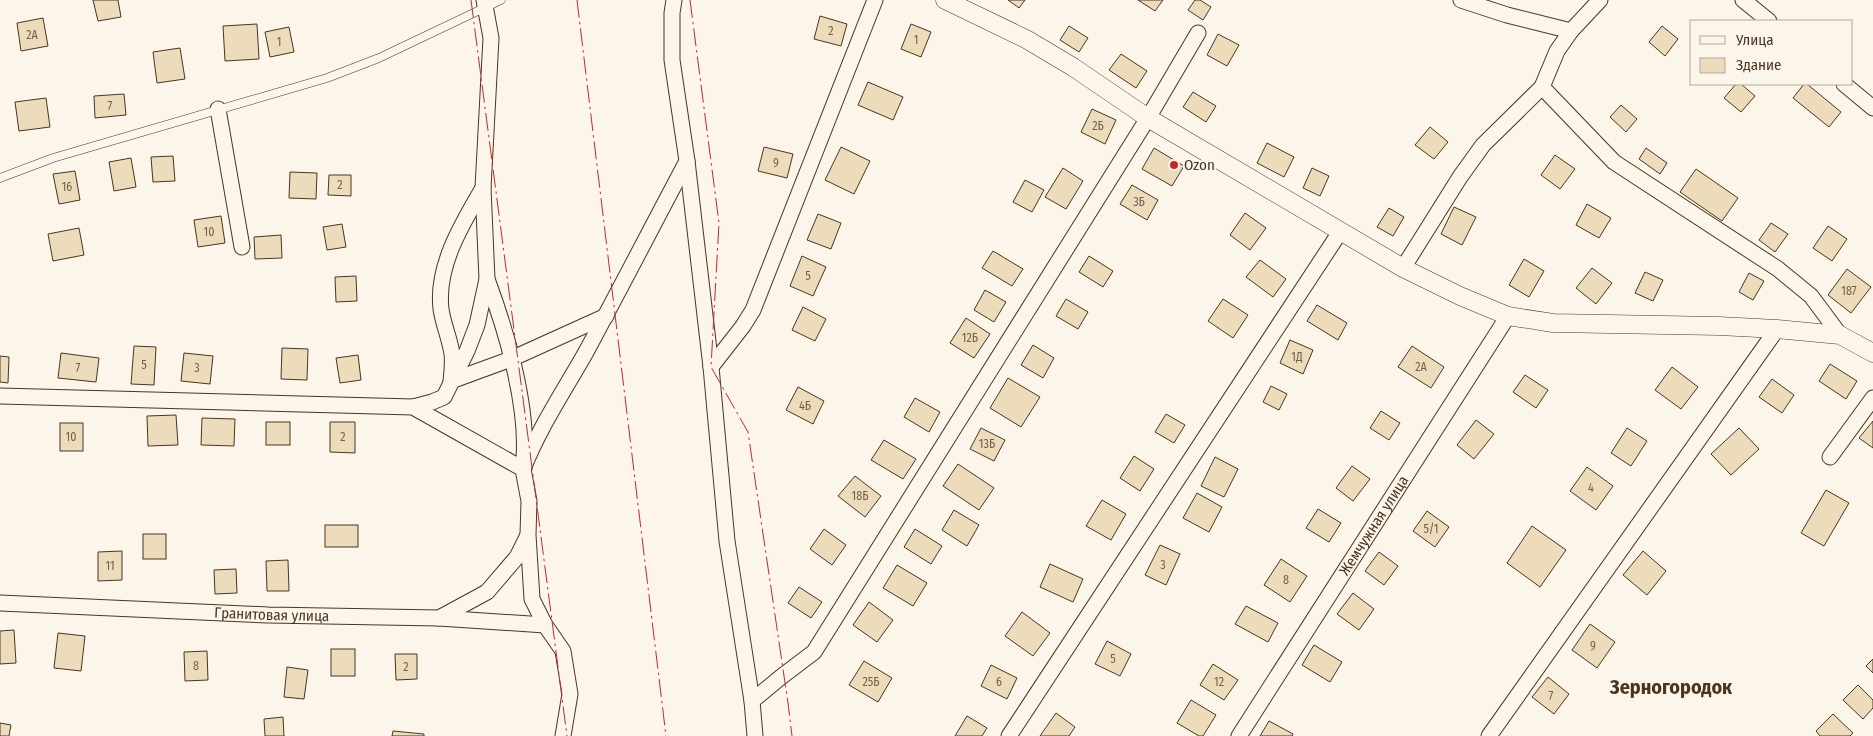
<svg xmlns="http://www.w3.org/2000/svg" width="1873" height="736" font-family="'Fira Sans Condensed',sans-serif">
<rect width="100%" height="100%" fill="#fbf6e9"/>
<g fill="#ecdcbc" stroke="#4a3520">
<polygon points="93,0 118,0 121,17 98,21"/>
<polygon points="1008,0 1025,0 1019,8"/>
<polygon points="1138,0 1163,0 1155,11"/>
<polygon points="1195,0 1200,0 1211,7 1203,20 1188,10"/>
<polygon points="820,16 847,24 841,46 814,39"/>
<polygon points="43,18 48,46 21,51 17,23"/>
<polygon points="257,24 259,59 225,61 223,26"/>
<polygon points="911,24 931,32 921,57 901,49"/>
<polygon points="1069,26 1088,38 1079,52 1060,40"/>
<polygon points="1662,26 1678,39 1665,56 1649,42"/>
<polygon points="289,27 294,52 270,57 265,32"/>
<polygon points="1218,34 1239,45 1227,66 1207,55"/>
<polygon points="180,48 185,79 157,83 153,52"/>
<polygon points="1121,54 1147,71 1136,88 1109,70"/>
<polygon points="868,82 903,97 893,120 858,105"/>
<polygon points="1736,84 1741,84 1755,96 1741,112 1724,98"/>
<polygon points="1804,84 1807,84 1841,112 1829,127 1793,98"/>
<polygon points="1193,92 1216,106 1206,122 1183,107"/>
<polygon points="124,94 126,115 95,118 94,96"/>
<polygon points="46,98 50,127 19,131 15,102"/>
<polygon points="1621,105 1637,119 1626,132 1610,117"/>
<polygon points="1092,109 1116,120 1105,144 1081,132"/>
<polygon points="1430,127 1448,142 1434,159 1415,145"/>
<polygon points="1267,143 1294,157 1284,177 1257,163"/>
<polygon points="764,147 793,154 787,178 758,171"/>
<polygon points="841,147 870,161 854,194 825,180"/>
<polygon points="1154,148 1184,166 1172,186 1142,169"/>
<polygon points="1646,148 1667,163 1660,174 1639,159"/>
<polygon points="1555,155 1575,169 1560,189 1541,175"/>
<polygon points="173,156 175,181 153,182 151,157"/>
<polygon points="131,158 136,187 114,191 109,162"/>
<polygon points="1063,168 1083,181 1066,209 1045,197"/>
<polygon points="1312,168 1329,176 1320,196 1303,188"/>
<polygon points="1696,169 1738,198 1722,221 1680,192"/>
<polygon points="75,171 80,200 59,204 53,174"/>
<polygon points="290,172 317,173 316,199 289,198"/>
<polygon points="329,175 351,175 351,196 328,195"/>
<polygon points="1025,180 1044,190 1032,212 1013,202"/>
<polygon points="1132,185 1158,200 1147,220 1120,204"/>
<polygon points="1587,204 1611,218 1599,238 1576,225"/>
<polygon points="1454,207 1476,217 1462,245 1441,234"/>
<polygon points="1389,208 1404,217 1393,236 1377,227"/>
<polygon points="1245,213 1266,228 1250,250 1230,235"/>
<polygon points="818,214 841,223 831,249 807,240"/>
<polygon points="221,216 225,243 198,247 194,220"/>
<polygon points="1771,223 1788,234 1775,252 1759,240"/>
<polygon points="342,224 346,247 327,250 323,227"/>
<polygon points="1828,226 1847,239 1832,261 1813,248"/>
<polygon points="79,228 84,255 53,261 48,234"/>
<polygon points="281,235 282,258 255,259 254,237"/>
<polygon points="993,251 1023,269 1012,286 982,268"/>
<polygon points="802,256 826,267 813,296 790,286"/>
<polygon points="1089,256 1113,271 1103,287 1079,272"/>
<polygon points="1524,259 1544,271 1529,297 1509,285"/>
<polygon points="1260,260 1286,279 1273,297 1246,277"/>
<polygon points="1592,268 1612,283 1596,304 1576,288"/>
<polygon points="1847,269 1871,287 1851,313 1828,295"/>
<polygon points="1645,272 1663,280 1653,301 1635,293"/>
<polygon points="1749,273 1764,281 1753,300 1739,292"/>
<polygon points="356,276 357,301 336,302 335,277"/>
<polygon points="985,290 1006,302 994,322 974,310"/>
<polygon points="1066,299 1088,312 1078,329 1056,316"/>
<polygon points="1223,299 1248,315 1233,338 1208,321"/>
<polygon points="1317,305 1347,323 1338,340 1307,321"/>
<polygon points="803,307 826,319 815,341 792,330"/>
<polygon points="966,318 990,334 974,358 950,343"/>
<polygon points="1290,340 1313,350 1303,374 1280,363"/>
<polygon points="1033,345 1054,358 1043,378 1021,365"/>
<polygon points="134,346 156,347 154,385 131,384"/>
<polygon points="1412,346 1444,367 1431,388 1398,367"/>
<polygon points="282,348 308,349 307,380 281,379"/>
<polygon points="61,353 99,358 96,382 58,378"/>
<polygon points="184,353 213,356 210,384 181,381"/>
<polygon points="358,355 361,380 340,383 336,358"/>
<polygon points="0,356 9,357 8,383 0,382"/>
<polygon points="1830,364 1857,381 1846,399 1819,381"/>
<polygon points="1672,367 1698,387 1681,409 1655,390"/>
<polygon points="1525,375 1548,390 1536,408 1513,392"/>
<polygon points="1008,378 1040,397 1021,427 990,408"/>
<polygon points="1772,379 1794,395 1782,413 1759,397"/>
<polygon points="1271,386 1287,394 1279,410 1263,402"/>
<polygon points="798,387 824,401 813,424 786,410"/>
<polygon points="915,398 940,412 929,432 904,417"/>
<polygon points="1381,411 1400,423 1389,440 1370,428"/>
<polygon points="1166,414 1185,425 1174,443 1155,432"/>
<polygon points="176,415 178,445 148,446 147,416"/>
<polygon points="202,418 235,419 234,446 201,445"/>
<polygon points="1476,420 1494,434 1474,459 1457,445"/>
<polygon points="1873,421 1873,448 1859,438"/>
<rect x="266" y="422" width="24" height="23"/>
<polygon points="330,422 355,422 355,453 330,452"/>
<rect x="60" y="423" width="23" height="28"/>
<polygon points="981,428 1005,440 994,461 970,449"/>
<polygon points="1627,428 1647,441 1631,466 1611,453"/>
<polygon points="1739,428 1759,449 1731,475 1711,454"/>
<polygon points="884,440 916,459 903,479 871,460"/>
<polygon points="1134,456 1154,469 1140,491 1120,478"/>
<polygon points="1215,457 1238,469 1224,497 1201,486"/>
<polygon points="958,464 994,488 979,510 943,486"/>
<polygon points="1352,466 1370,479 1353,501 1336,488"/>
<polygon points="1587,467 1613,486 1596,510 1570,491"/>
<polygon points="855,476 881,496 865,517 838,496"/>
<polygon points="1826,490 1849,503 1824,546 1801,533"/>
<polygon points="1197,493 1222,507 1209,532 1183,518"/>
<polygon points="1102,500 1126,514 1111,540 1086,526"/>
<polygon points="1318,509 1341,523 1329,542 1306,528"/>
<polygon points="954,510 979,525 967,546 942,530"/>
<polygon points="1427,511 1449,527 1435,547 1413,531"/>
<rect x="325" y="525" width="33" height="22"/>
<polygon points="1532,526 1566,550 1540,587 1507,563"/>
<polygon points="824,529 846,545 832,565 810,549"/>
<polygon points="915,529 942,546 931,564 904,547"/>
<rect x="143" y="534" width="23" height="25"/>
<polygon points="1160,545 1180,554 1166,585 1145,575"/>
<polygon points="122,551 122,580 98,581 98,552"/>
<polygon points="1643,551 1666,571 1647,595 1623,575"/>
<polygon points="1379,552 1398,566 1384,585 1365,571"/>
<polygon points="1281,559 1307,576 1290,602 1264,585"/>
<polygon points="288,560 289,591 267,591 266,561"/>
<polygon points="1050,564 1083,579 1073,602 1040,587"/>
<polygon points="897,565 927,583 913,606 883,588"/>
<polygon points="236,569 237,593 215,594 214,570"/>
<polygon points="799,587 822,602 811,618 788,603"/>
<polygon points="1353,593 1374,609 1359,630 1337,614"/>
<polygon points="869,602 893,620 877,642 853,625"/>
<polygon points="1246,606 1278,623 1268,642 1235,624"/>
<polygon points="1022,612 1050,633 1033,656 1005,636"/>
<polygon points="1590,624 1615,642 1597,668 1572,650"/>
<polygon points="14,630 16,663 0,664 0,631"/>
<polygon points="58,633 85,636 81,671 54,668"/>
<polygon points="1107,641 1131,654 1120,676 1095,664"/>
<polygon points="1314,645 1342,662 1330,682 1302,665"/>
<rect x="331" y="649" width="24" height="27"/>
<polygon points="207,651 208,680 185,681 184,652"/>
<polygon points="395,654 417,654 417,679 396,680"/>
<polygon points="1873,659 1873,673 1866,666"/>
<polygon points="864,661 892,678 878,702 849,685"/>
<polygon points="1213,664 1238,680 1224,700 1200,685"/>
<polygon points="991,665 1017,678 1007,699 981,686"/>
<polygon points="287,667 308,670 304,699 284,697"/>
<polygon points="1548,677 1569,694 1554,714 1532,697"/>
<polygon points="1858,685 1873,700 1873,708 1863,719 1843,700"/>
<polygon points="1191,700 1216,715 1203,736 1199,736 1177,723"/>
<polygon points="1056,713 1075,727 1069,736 1040,736"/>
<polygon points="1833,714 1853,733 1850,736 1820,736 1816,731"/>
<polygon points="967,716 987,728 982,736 955,736"/>
<polygon points="283,717 284,736 265,736 264,719"/>
<polygon points="1269,721 1293,734 1292,736 1260,736"/>
<polygon points="0,723 11,725 9,736 0,736"/>
<polygon points="393,731 424,734 424,736 392,736"/>
</g>
<g fill="none" stroke-linecap="round" stroke-linejoin="round">
<defs>
<polyline id="service" points="0,178 53,158 327,78 379,58 501,0"/>
<g id="minor">
<polyline points="674,0 672,13 672,60 687,161 711,367 727,541 752,701 755,736"/>
<polyline points="1461,0 1507,15 1571,31"/>
<polyline points="1743,0 1769,21"/>
<polyline points="1844,84 1873,108"/>
<polyline points="1542,87 1614,162 1778,269 1811,296 1840,335"/>
<polyline points="218,109 242,247"/>
<path d="M483,188c-21,36 -47,78 -42,121 2,15 9,30 11,45 1,9 0,18 -1,27l60,-22 95,-43"/>
<polyline points="1403,268 1460,177 1483,145 1542,87 1557,51 1571,31 1600,0"/>
<path d="M487,279c19,51 41,125 37,179"/>
<polyline points="711,367 743,326 753,310 875,0"/>
<polyline points="0,396 413,407 523,469 529,501 528,535 532,599 545,625 563,651 570,694 563,736"/>
<polyline points="413,407 432,402 444,397 467,351 477,325 487,279 483,188 491,38 484,0"/>
<polyline points="1830,457 1873,398"/>
<path d="M523,469c16,-41 41,-78 63,-117 34,-63 67,-127 101,-191"/>
<path id="s1" d="M0,603l268,12 171,3 106,7"/>
<polyline points="439,618 487,592 517,557 527,537"/>
<polyline points="752,701 781,677 814,652 1148,118 1198,33"/>
<polyline points="1009,736 1340,232"/>
<path id="s2" d="M1239,736l269,-420"/>
<polyline points="1489,736 1777,329"/>
</g>
<polyline id="tertiary" points="945,0 1026,39 1073,67 1148,118 1403,268 1460,296 1508,316 1553,323 1719,326 1777,329 1840,335 1873,353"/>
</defs>
<use href="#service" stroke="#4a3520" stroke-width="9"/>
<use href="#minor" stroke="#4a3520" stroke-width="17"/>
<use href="#tertiary" stroke="#4a3520" stroke-width="19"/>
<use href="#service" stroke="#fbf6e9" stroke-width="8"/>
<use href="#minor" stroke="#fbf6e9" stroke-width="15"/>
<use href="#tertiary" stroke="#fbf6e9" stroke-width="18"/>
<g stroke="#c62828" stroke-width="1" stroke-dasharray="18 4 2.5 4" stroke-linecap="butt">
<polyline points="471,0 567,736"/>
<polyline points="577,0 666,736"/>
<polyline points="690,0 719,223 711,367 748,432 788,703 792,736"/>
</g>
</g>
<circle fill="#c62828" stroke="#fbf6e9" stroke-width="2" cx="1174" cy="165" r="5"/>
<g text-anchor="middle" dominant-baseline="central" stroke-width="4" stroke-linejoin="round" paint-order="stroke">
<g font-size="12" fill="#725f47">
<text x="831" y="31">2</text>
<text x="32" y="35">2А</text>
<text x="916" y="40">1</text>
<text x="279" y="42">1</text>
<text x="110" y="106">7</text>
<text x="1098" y="126">2Б</text>
<text x="776" y="163">9</text>
<text x="340" y="185">2</text>
<text x="67" y="187">16</text>
<text x="1139" y="202">3Б</text>
<text x="209" y="232">10</text>
<text x="808" y="276">5</text>
<text x="1849" y="291">187</text>
<text x="970" y="338">12Б</text>
<text x="1297" y="357">1Д</text>
<text x="144" y="365">5</text>
<text x="1421" y="367">2А</text>
<text x="78" y="368">7</text>
<text x="197" y="368">3</text>
<text x="805" y="406">4Б</text>
<text x="71" y="437">10</text>
<text x="343" y="437">2</text>
<text x="987" y="444">13Б</text>
<text x="1591" y="488">4</text>
<text x="860" y="496">18Б</text>
<text x="1431" y="529">5/1</text>
<text x="1163" y="565">3</text>
<text x="110" y="566">11</text>
<text x="1286" y="580">8</text>
<text x="1593" y="646">9</text>
<text x="1113" y="659">5</text>
<text x="196" y="666">8</text>
<text x="406" y="667">2</text>
<text x="871" y="682">25Б</text>
<text x="999" y="682">6</text>
<text x="1219" y="682">12</text>
<text x="1551" y="696">7</text>
</g>
<g font-size="15" fill="#4a3520" stroke="#fbf6e9" text-anchor="start">
<text x="1184" y="165">Ozon</text>
</g>
<g font-size="15" fill="#4a3520" stroke="#fbf6e9">
<text stroke="none"><textPath href="#s2" startOffset="250">Жемчужная улица</textPath></text>
<text stroke="none"><textPath href="#s1" startOffset="272">Гранитовая улица</textPath></text>
</g>
<g font-size="20" font-weight="bold" fill="#4a3520" stroke="#fbf6e9">
<text x="1671" y="687">Зерногородок</text>
</g>
</g>
<rect x="1690" y="20" width="162" height="65" fill="#fbf6e9" stroke="#b4a999"/>
<rect x="1700" y="36" width="25" height="8" fill="#fbf6e9" stroke="#b4a999"/>
<text x="1736" y="45" font-size="15" fill="#4a3520">Улица</text>
<rect x="1700" y="58" width="25" height="15" fill="#ecdcbc" stroke="#b4a999"/>
<text x="1736" y="70" font-size="15" fill="#4a3520">Здание</text>
</svg>
